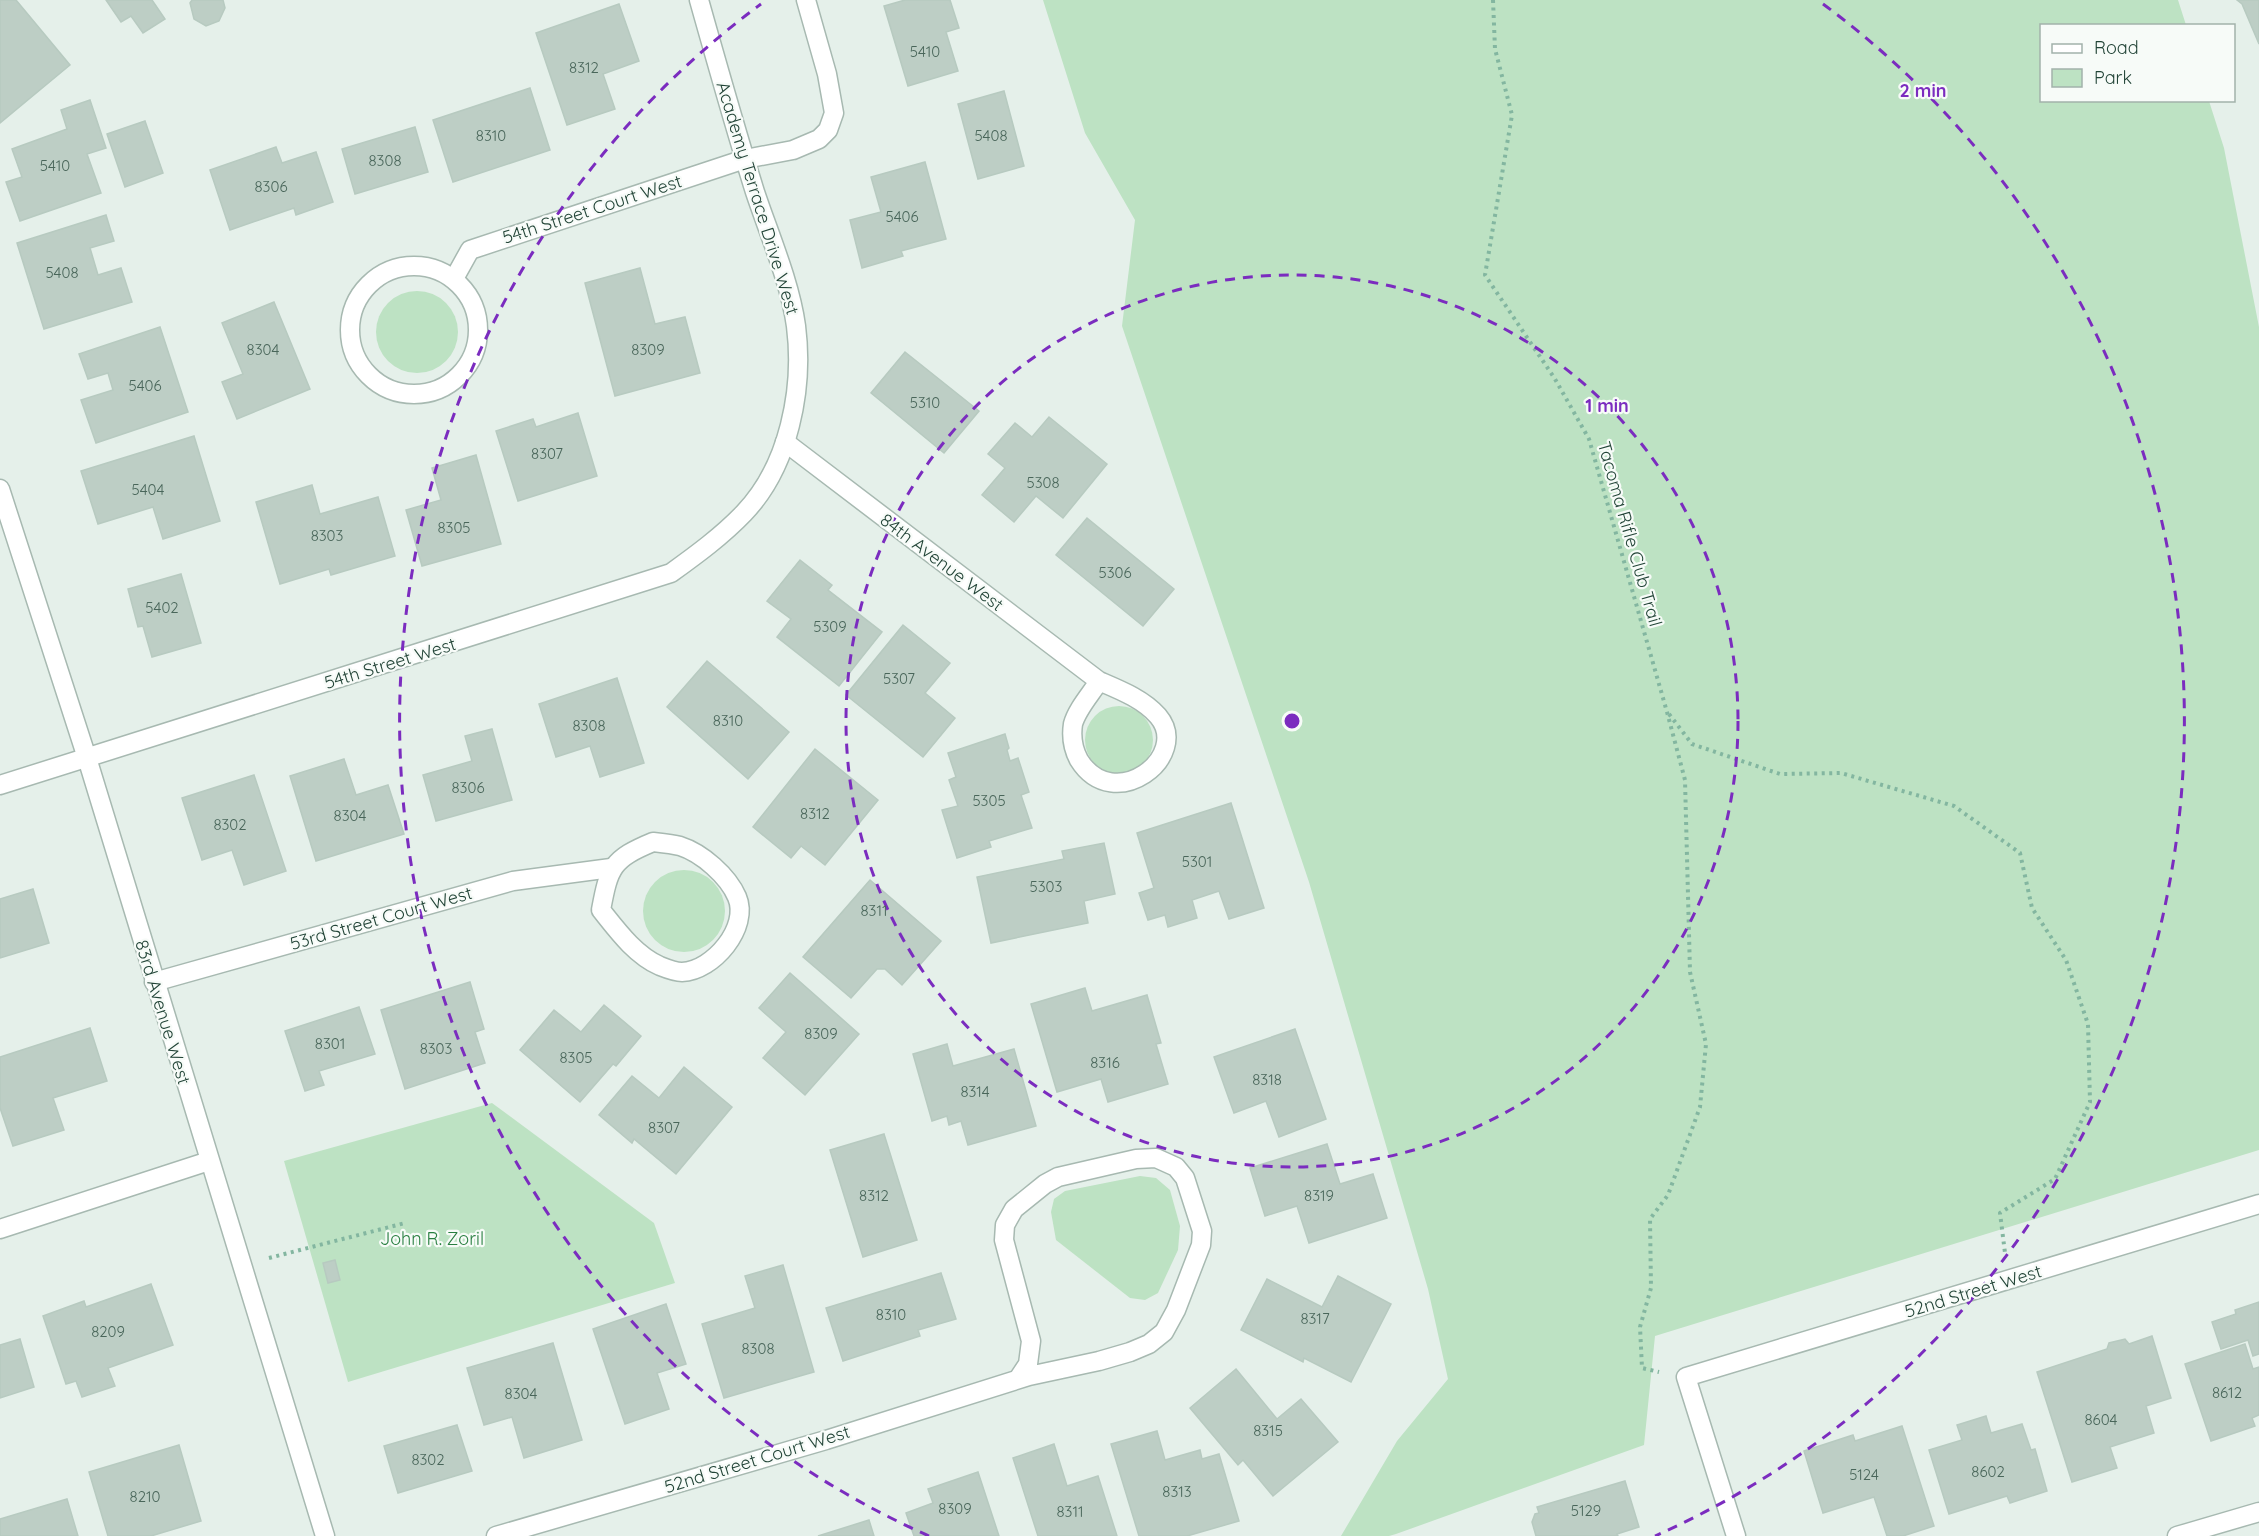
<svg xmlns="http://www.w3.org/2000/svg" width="2259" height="1536" font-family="Quicksand,sans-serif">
<rect width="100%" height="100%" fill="#e5f0ea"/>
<g fill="#bde2c3">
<polygon points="1043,0 2178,0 2186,25 2042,26 2042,100 2209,101 2224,148 2259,327 2259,1150 1655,1336 1644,1445 1396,1534 1389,1536 1341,1536 1397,1441 1448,1379 1428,1289 1309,882 1122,326 1135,220 1085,133"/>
<circle cx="417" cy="332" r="41"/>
<circle cx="1119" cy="740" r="34"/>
<circle cx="684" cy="911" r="41"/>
<polygon points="492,1103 654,1223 675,1283 348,1382 284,1161"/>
<polygon points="1140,1176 1156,1178 1170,1190 1180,1226 1178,1250 1158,1293 1145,1300 1130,1298 1056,1240 1051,1212 1054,1199 1065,1191"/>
</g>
<g fill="#bdcec5" stroke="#b7cac0" stroke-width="1.5">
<polygon points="0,0 16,0 70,65 0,123"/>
<polygon points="106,0 152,0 165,19 143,33 131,16 121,22"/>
<polygon points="192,0 223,0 225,8 219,21 206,26 194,19 190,3"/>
<polygon points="905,0 950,0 959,28 946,32 958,71 908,86 884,6"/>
<polygon points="2237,0 2259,0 2259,44 2242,4"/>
<polygon points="619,4 639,61 603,74 615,109 567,125 536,33"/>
<polygon points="530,88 550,150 453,182 433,120"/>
<polygon points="1004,91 1024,166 978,179 958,104"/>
<polygon points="90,100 106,148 87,154 101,193 20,221 6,182 22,177 12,149 67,129 61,110"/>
<polygon points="145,121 163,173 125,187 107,134"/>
<polygon points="415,127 428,172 355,194 342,149"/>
<polygon points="276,147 282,163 316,152 333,202 296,215 294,208 230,230 210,170"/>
<polygon points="925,162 946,239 901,251 903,256 862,268 850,220 881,212 871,177"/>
<polygon points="106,215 114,241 90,248 98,275 121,268 132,302 44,329 17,243"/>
<polygon points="640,268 655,324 685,317 700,373 615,396 585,283"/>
<polygon points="274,302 310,389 237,419 222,382 243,374 222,323"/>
<polygon points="160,327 188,412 96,443 81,400 113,390 108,373 88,379 79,354"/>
<polygon points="905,352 979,411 944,453 871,393"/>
<polygon points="578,413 597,476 518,501 496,431 533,419 536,427"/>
<polygon points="1049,417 1107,464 1063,518 1036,496 1014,522 982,495 1005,468 988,454 1015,423 1032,437"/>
<polygon points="194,436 220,521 163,539 153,507 98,524 81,471"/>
<polygon points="476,455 501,544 422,566 406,510 441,500 432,468"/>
<polygon points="312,485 320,514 378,497 395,556 331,575 329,569 280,584 256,502"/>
<polygon points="1087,518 1174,589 1143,626 1056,555"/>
<polygon points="800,560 832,585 828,590 882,632 839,686 777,637 791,619 767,601"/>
<polygon points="181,574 201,643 152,657 143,626 138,627 128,589"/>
<polygon points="903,625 950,663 925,693 955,718 923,757 846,695"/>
<polygon points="707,661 789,732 748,779 667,707"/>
<polygon points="617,678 644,763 600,777 590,746 556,757 539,704"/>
<polygon points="492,729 512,800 436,821 423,775 472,761 465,736"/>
<polygon points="1005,734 1009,748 1007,750 1010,761 1018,758 1029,792 1021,795 1032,828 989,841 991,847 957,858 942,810 958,806 949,780 956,777 948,753"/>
<polygon points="815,749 878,800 825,865 801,846 791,858 753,827"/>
<polygon points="344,759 356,795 388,785 404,834 316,861 290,776"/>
<polygon points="254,775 286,871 244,885 232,850 202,860 182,798"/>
<polygon points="1231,803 1264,908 1229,919 1219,891 1192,900 1197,918 1168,927 1165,915 1148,920 1139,893 1154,888 1137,833"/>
<polygon points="1104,843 1115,894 1084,901 1088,923 991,943 977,877 1064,859 1062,851"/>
<polygon points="870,880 941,941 902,985 885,969 877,969 851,998 803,957"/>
<polygon points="33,889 49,943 0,958 0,899"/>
<polygon points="790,973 859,1034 805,1095 763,1058 786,1032 759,1008"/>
<polygon points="470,982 484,1029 475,1032 485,1063 405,1089 381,1010"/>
<polygon points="1085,988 1092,1011 1147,995 1161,1043 1156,1044 1168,1084 1108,1102 1101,1079 1057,1092 1031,1004"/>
<polygon points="604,1005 641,1036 616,1066 613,1064 580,1102 520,1050 554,1010 581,1032"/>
<polygon points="359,1007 375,1054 319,1071 324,1085 305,1091 285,1031"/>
<polygon points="90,1028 107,1081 53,1098 64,1130 13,1146 0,1108 0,1057"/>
<polygon points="1295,1029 1326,1119 1279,1137 1266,1101 1234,1113 1214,1057"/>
<polygon points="947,1044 953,1066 1014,1049 1036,1126 968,1145 961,1121 949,1125 947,1116 932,1121 913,1054"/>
<polygon points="684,1067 732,1107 676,1174 634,1139 632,1143 599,1115 632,1076 659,1098"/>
<polygon points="884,1134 917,1240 863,1257 830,1150"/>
<polygon points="1327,1144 1340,1184 1373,1174 1387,1218 1309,1243 1297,1206 1265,1216 1250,1168"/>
<polygon points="335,1260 340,1280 328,1283 323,1263"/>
<polygon points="783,1265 814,1372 724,1398 702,1324 755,1308 745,1276"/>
<polygon points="941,1273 956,1319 918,1330 920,1336 843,1361 826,1308"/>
<polygon points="1338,1276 1391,1304 1351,1382 1304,1358 1303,1362 1241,1330 1267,1279 1322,1307"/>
<polygon points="151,1284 173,1345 108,1368 115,1386 82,1397 76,1381 66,1384 43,1316 84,1301 86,1307"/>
<polygon points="2259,1302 2259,1354 2253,1356 2248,1340 2221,1349 2212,1322 2236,1314 2235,1310"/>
<polygon points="666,1304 686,1364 657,1373 669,1409 625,1424 593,1329"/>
<polygon points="2152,1336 2171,1398 2146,1406 2154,1433 2110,1447 2117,1468 2072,1482 2037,1372 2107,1349 2109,1343 2125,1339 2129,1344"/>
<polygon points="20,1339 34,1387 0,1398 0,1345"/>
<polygon points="553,1343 582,1440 524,1458 512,1417 484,1425 467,1368"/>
<polygon points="2245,1344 2253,1369 2259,1367 2259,1415 2252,1418 2255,1426 2211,1441 2185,1364"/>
<polygon points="1236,1369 1277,1419 1301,1399 1338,1442 1273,1496 1243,1460 1238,1465 1190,1408"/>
<polygon points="1986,1416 1991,1433 2022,1424 2031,1450 2035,1449 2047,1491 2010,1503 2007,1496 1949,1514 1929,1450 1962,1440 1957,1425"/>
<polygon points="457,1425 472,1471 398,1493 384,1446"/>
<polygon points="1902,1426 1934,1526 1903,1536 1887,1536 1874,1497 1823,1513 1804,1451 1853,1435 1855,1441"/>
<polygon points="1157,1431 1165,1460 1200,1450 1202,1459 1219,1454 1239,1521 1187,1536 1139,1536 1111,1444"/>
<polygon points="1054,1444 1067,1486 1098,1476 1117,1536 1038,1536 1013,1458"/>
<polygon points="179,1445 201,1521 151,1536 108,1536 89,1472"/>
<polygon points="978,1472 999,1536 914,1536 906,1513 933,1503 928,1489"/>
<polygon points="1625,1481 1639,1527 1617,1534 1618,1536 1536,1536 1532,1522 1535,1514 1539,1513 1537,1507"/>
<polygon points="67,1499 78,1536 0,1536 0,1519"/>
<polygon points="869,1520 874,1536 818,1536"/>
</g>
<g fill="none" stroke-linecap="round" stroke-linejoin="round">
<defs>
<g id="street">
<circle cx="414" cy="330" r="64"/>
<polyline points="455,277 470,250 745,159 793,150 819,139 828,130 834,113 827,74 806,0"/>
<path d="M785,442l314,239c21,9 44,18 59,35 34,40 -44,100 -79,44 -6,-11 -8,-23 -6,-36 4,-15 18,-30 26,-43"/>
<polyline points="0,489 87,758 325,1536"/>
<path d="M0,785l671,-212c25,-18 51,-37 73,-60 45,-47 60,-124 52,-187 -6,-44 -27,-92 -41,-134 -20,-64 -38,-128 -56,-192"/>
<path d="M653,842c9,1 19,2 27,4 22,7 48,30 57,51 13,30 -24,74 -55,75 -6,0 -17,-4 -22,-6 -25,-11 -43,-36 -59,-56 8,-43 11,-51 52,-68z"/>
<polyline points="154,982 513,881 611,868"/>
<polyline points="0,1229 209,1161"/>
<polyline points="496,1536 826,1440 1029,1376 1099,1361 1130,1352 1149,1344 1164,1332 1176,1310 1201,1245 1202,1231 1185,1178 1176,1167 1156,1158 1136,1159 1058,1177 1045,1184 1014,1209 1005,1225 1004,1240 1031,1341 1028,1364 1018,1379"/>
<polyline points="1736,1536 1686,1377 2259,1204"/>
<polyline points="2177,1536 2259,1512"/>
</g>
</defs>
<use href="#street" stroke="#a7b9b1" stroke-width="21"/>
<g stroke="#83b6a0" stroke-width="4" stroke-dasharray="3 4.5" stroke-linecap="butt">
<polyline points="1493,0 1495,49 1512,115 1485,275 1555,379 1589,439 1667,712 1685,780 1690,972 1706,1044 1700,1107 1668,1195 1650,1219 1651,1288 1640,1327 1642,1368 1659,1372"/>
<polyline points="1669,714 1692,744 1780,774 1841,773 1954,806 2020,853 2032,908 2066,960 2088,1024 2090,1102 2055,1179 2000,1213 2005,1253"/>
<polyline points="269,1258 405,1223"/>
</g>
<use href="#street" stroke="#fff" stroke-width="18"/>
</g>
<g fill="none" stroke="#7b2cbf" stroke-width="3" stroke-dasharray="10 8">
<circle cx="1292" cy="721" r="446"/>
<path d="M929 1536A892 892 0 0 1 761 4M1823 4A892 892 0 0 1 1655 1536"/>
</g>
<g text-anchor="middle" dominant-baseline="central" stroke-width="4.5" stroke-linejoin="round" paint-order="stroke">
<g font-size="15" fill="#49665a">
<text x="925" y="51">5410</text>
<text x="584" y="67">8312</text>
<text x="491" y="135">8310</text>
<text x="991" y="135">5408</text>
<text x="385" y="160">8308</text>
<text x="55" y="165">5410</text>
<text x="271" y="186">8306</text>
<text x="902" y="216">5406</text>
<text x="62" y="272">5408</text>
<text x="263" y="349">8304</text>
<text x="648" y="349">8309</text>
<text x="145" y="385">5406</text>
<text x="925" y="402">5310</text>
<text x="547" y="453">8307</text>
<text x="1043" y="482">5308</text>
<text x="148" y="489">5404</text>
<text x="454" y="527">8305</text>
<text x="327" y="535">8303</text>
<text x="1115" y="572">5306</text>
<text x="162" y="607">5402</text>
<text x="830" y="626">5309</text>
<text x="899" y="678">5307</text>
<text x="728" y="720">8310</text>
<text x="589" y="725">8308</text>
<text x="468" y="787">8306</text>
<text x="989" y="800">5305</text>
<text x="815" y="813">8312</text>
<text x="350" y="815">8304</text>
<text x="230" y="824">8302</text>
<text x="1197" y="861">5301</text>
<text x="1046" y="886">5303</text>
<text x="874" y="910">8311</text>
<text x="821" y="1033">8309</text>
<text x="330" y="1043">8301</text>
<text x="436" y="1048">8303</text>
<text x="576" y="1057">8305</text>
<text x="1105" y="1062">8316</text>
<text x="1267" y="1079">8318</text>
<text x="975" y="1091">8314</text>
<text x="664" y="1127">8307</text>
<text x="874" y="1195">8312</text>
<text x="1319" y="1195">8319</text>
<text x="891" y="1314">8310</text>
<text x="1315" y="1318">8317</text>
<text x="108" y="1331">8209</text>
<text x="758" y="1348">8308</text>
<text x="2227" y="1392">8612</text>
<text x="521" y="1393">8304</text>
<text x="2101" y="1419">8604</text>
<text x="1268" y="1430">8315</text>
<text x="428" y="1459">8302</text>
<text x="1988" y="1471">8602</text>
<text x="1864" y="1474">5124</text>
<text x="1177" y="1491">8313</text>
<text x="145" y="1496">8210</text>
<text x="955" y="1508">8309</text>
<text x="1586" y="1510">5129</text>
<text x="1070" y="1511">8311</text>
</g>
<g font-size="18" fill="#224437" stroke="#f7fbf8">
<text transform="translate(758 198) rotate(73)">Academy Terrace Drive West</text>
<text transform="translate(592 209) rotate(-18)">54th Street Court West</text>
<text transform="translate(1630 534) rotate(74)">Tacoma Rifle Club Trail</text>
<text transform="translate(942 562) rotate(37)">84th Avenue West</text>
<text transform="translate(390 663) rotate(-17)">54th Street West</text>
<text transform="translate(381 918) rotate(-16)">53rd Street Court West</text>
<text transform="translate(163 1012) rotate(73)">83rd Avenue West</text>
<text transform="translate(1973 1291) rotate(-17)">52nd Street West</text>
<text transform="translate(757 1459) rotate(-17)">52nd Street Court West</text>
</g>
<g font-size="18" fill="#287f40" stroke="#f7fbf8">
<text x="432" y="1238">John R. Zoril</text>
</g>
</g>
<circle cx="1292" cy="721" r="9" fill="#7b2cbf" stroke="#f7fbf8" stroke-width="3"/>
<g font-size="18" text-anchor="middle" font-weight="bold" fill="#7b2cbf" stroke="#f7fbf8" stroke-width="4.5" stroke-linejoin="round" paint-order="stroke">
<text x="1923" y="97">2 min</text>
<text x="1607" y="412">1 min</text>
</g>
<rect x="2040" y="24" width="195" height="78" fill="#f7fbf8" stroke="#a2b2ab" stroke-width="1.5"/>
<rect x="2052" y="44" width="30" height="9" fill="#ffffff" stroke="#a2b2ab" stroke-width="1.5"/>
<text x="2094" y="54" font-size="18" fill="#224437">Road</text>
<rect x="2052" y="69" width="30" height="18" fill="#bde2c3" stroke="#a2b2ab" stroke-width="1.5"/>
<text x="2094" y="84" font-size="18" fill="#224437">Park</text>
</svg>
